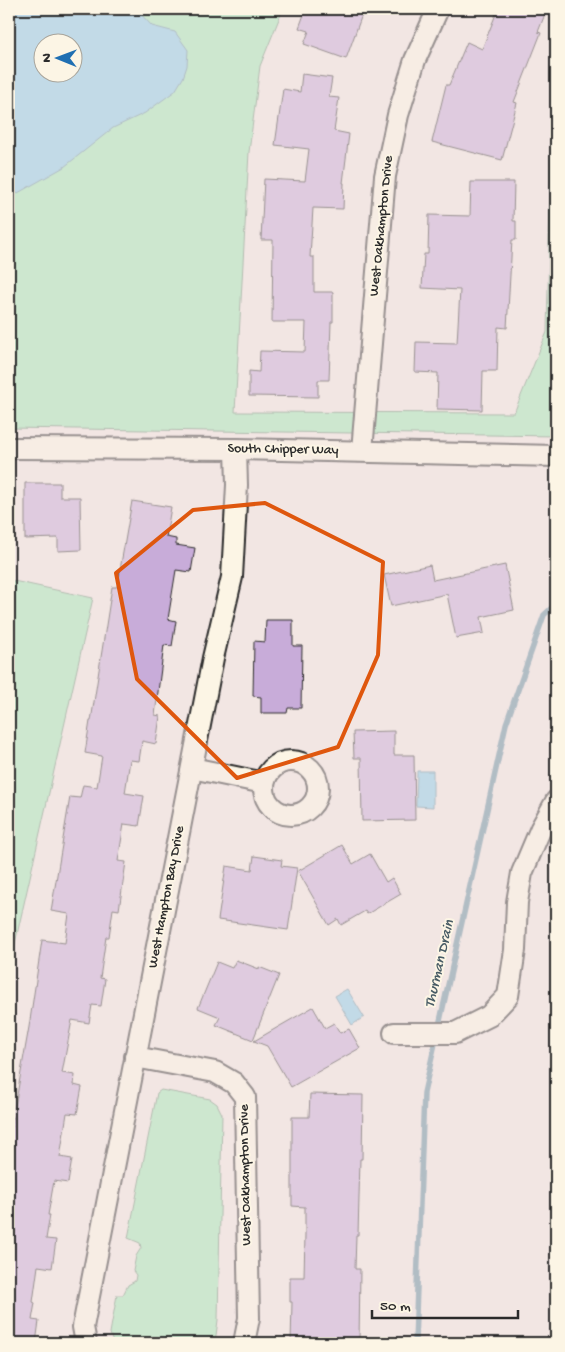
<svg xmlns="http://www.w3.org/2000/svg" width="565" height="1352" font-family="'Gochi Hand',sans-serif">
<rect width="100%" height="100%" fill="#f2e6e3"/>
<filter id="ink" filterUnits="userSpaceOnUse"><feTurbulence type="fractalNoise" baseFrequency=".02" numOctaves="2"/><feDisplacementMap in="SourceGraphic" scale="10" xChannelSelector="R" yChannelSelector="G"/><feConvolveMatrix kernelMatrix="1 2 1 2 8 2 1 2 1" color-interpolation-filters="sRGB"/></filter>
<g filter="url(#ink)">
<g fill="#a0e9b7" stroke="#668a71" fill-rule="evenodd">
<path d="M9,9h274l-23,57 -11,86 -14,260 279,1 33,-81 6,-263 3,-7v374l-547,-8zM42,42h30v30h-30z"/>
<polygon points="9,580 93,598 9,970"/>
<polygon points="161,1090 210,1099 217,1104 222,1114 218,1320 215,1343 113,1343 110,1333 117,1295 123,1295 128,1285 135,1281 136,1275 133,1271 136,1256 141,1248 140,1243 128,1238 157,1093"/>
</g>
<g fill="#88ccea" stroke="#638c9e" fill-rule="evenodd">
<path d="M9,9h127l16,17 23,6 13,18 -1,16 -4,12 -8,13 -30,22 -32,15 -49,39 -55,31zM42,42h30v30h-30z"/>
<polygon points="417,771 433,771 433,807 416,806"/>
<polygon points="347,989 364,1017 352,1025 335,996"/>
</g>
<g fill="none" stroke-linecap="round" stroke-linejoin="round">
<polyline stroke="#638c9e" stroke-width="5.5" points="415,1343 424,1093 506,724 544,615 556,604"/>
</g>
<g fill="#c8acd9" stroke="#2b2b2b">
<polygon points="306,9 364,9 346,59 304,44 309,31 299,28"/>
<polygon points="498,9 547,9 538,32 541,33 514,102 517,103 502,160 432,142 446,85 449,85 467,42 482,49"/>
<polygon points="302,74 332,78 329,97 339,98 334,131 349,134 343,183 344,183 343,209 313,208 310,257 314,257 314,292 333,292 333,322 331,322 329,380 318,380 318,397 249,396 249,371 259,372 260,351 305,352 306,322 272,322 273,240 261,240 264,179 305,181 309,149 275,145 283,89 300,92"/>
<polygon points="471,182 514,182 513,221 516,221 516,240 512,240 507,328 498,327 497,371 483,371 482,410 437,409 438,373 415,372 416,342 457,343 460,290 422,288 424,254 428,254 429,215 470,216"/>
<polygon points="25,483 60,483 60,497 80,497 81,550 58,551 58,538 25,539"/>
<polygon points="132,501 171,507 166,537 176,539 176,545 195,548 191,572 176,570 168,619 176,621 172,646 164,645 155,715 160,716 156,744 142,741 139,761 130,760 125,793 144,796 139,826 124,824 118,861 126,862 119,910 113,909 109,937 106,937 100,978 105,979 101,1006 92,1005 89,1023 72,1020 62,1073 75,1075 74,1085 82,1087 77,1114 67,1113 60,1157 72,1159 68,1183 54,1181 48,1215 50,1215 46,1239 56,1240 52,1268 38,1266 33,1302 35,1303 32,1320 39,1321 36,1343 9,1343 9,1140 29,1027 42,940 65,943 69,914 51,911 70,797 80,798 83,785 97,787 102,756 85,753 90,721 91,721 112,587 117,587"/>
<polygon points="430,565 433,580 505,565 514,610 481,617 484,633 456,638 447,594 391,606 384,575"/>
<polygon points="266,620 293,620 293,646 302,646 301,708 288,708 287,713 261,713 261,697 253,696 254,641 265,642"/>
<polygon points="394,731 394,755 414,755 415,820 362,821 361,758 354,758 353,732"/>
<polygon points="342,845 353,864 370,854 386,882 392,878 401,894 367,914 365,911 341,925 338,919 329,925 298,871"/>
<polygon points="254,856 282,860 281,866 297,868 288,930 218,920 226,866 252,870"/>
<polygon points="236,960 259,969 259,967 279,975 253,1040 216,1025 220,1017 198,1008 217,962 232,968"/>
<polygon points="313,1007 325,1028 334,1023 340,1033 349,1029 360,1048 291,1087 267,1046 254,1041"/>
<polygon points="310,1094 363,1095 362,1159 360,1159 358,1235 356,1235 355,1269 360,1269 359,1343 291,1343 292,1302 290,1302 290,1277 304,1277 305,1235 305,1207 292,1206 292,1117 309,1117"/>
</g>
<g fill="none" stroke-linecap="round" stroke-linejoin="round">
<defs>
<g id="minor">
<polyline points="9,448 236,449 556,456"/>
<polyline points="362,451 385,176 398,115 415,60 438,9"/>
<circle cx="291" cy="788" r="27"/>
<polyline points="192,768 264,783"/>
<polyline points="394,1033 455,1033 489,1016 508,996 515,950 517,902 522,873 541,828 556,801"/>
<polyline points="135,1057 215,1072 234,1083 245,1097 249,1318 244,1343"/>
<polyline points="86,1343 83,1327 213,658 232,577 237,485 236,449"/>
</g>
</defs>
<use href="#minor" stroke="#2b2b2b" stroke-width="24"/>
<use href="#minor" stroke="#fcf5e5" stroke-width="20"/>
</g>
</g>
<path d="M0 0H565V1352H0ZM265,503l118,59 -5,93 -40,92 -101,31 -100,-99 -21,-106 77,-63z" fill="#f2e6e3" fill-opacity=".55" fill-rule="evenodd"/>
<path fill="none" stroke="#df570e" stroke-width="4" stroke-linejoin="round" d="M265,503l118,59 -5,93 -40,92 -101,31 -100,-99 -21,-106 77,-63z"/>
<g text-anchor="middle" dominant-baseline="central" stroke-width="4" stroke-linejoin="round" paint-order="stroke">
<g font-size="14" fill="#2b2b2b" stroke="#fcf5e5">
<text transform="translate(382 226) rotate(-84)">West Oakhampton Drive</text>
<text transform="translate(283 450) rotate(1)">South Chipper Way</text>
<text transform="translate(167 897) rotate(-79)">West Hampton Bay Drive</text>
<text transform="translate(246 1175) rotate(-91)">West Oakhampton Drive</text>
</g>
<g font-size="15" font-style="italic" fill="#475b64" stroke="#fcf5e5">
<text transform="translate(440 964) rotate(-77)">Thurman Drain</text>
</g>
</g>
<rect width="565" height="1352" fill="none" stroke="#fcf5e5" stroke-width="30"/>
<rect x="15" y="15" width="535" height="1322" fill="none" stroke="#2b2b2b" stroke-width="2" filter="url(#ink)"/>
<g transform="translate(58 58) rotate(271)"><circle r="24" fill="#fcf5e5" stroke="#a8a49b"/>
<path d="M0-4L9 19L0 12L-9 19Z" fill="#1f6fb2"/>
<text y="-8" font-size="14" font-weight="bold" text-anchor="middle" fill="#2b2b2b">N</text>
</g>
<path d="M372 1310v8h146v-8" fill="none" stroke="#2b2b2b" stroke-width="2.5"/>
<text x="380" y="1310" font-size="15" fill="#2b2b2b" stroke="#fcf5e5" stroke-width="4" paint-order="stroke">50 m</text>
</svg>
